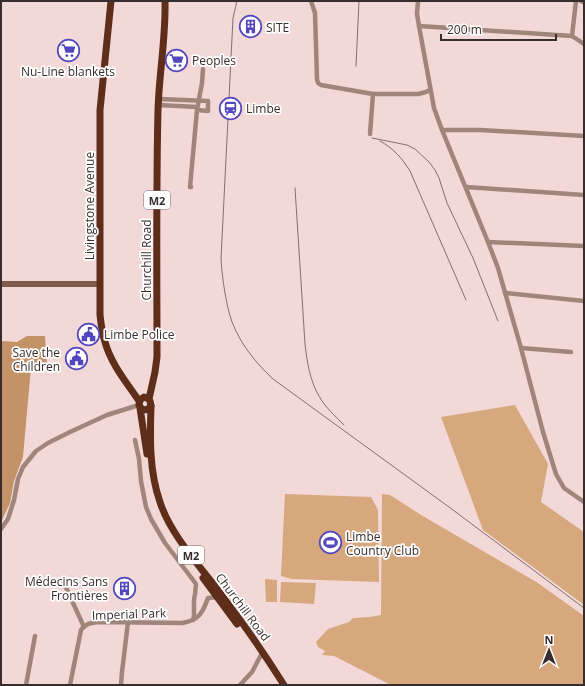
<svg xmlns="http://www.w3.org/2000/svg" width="585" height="686" font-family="'Open Sans',sans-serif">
<rect width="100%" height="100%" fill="#f2d8d6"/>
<g fill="#d7a77d">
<polygon points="515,405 548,464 541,502 584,532 584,605 483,530 441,417"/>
<polygon points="285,494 371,497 378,510 379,582 292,579 281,576"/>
<polygon points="382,494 390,495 421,515 538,583 584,616 584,685 391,685 334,656 322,655 325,651 318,647 316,642 328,629 349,622 353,618 370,617 381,615"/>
<polygon points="265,579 277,580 277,602 266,602"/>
<polygon points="281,582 316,583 314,604 280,602"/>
</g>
<polygon fill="#c39267" points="27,336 45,336 47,366 31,367 23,457 14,481 10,503 1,522 1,341 17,342"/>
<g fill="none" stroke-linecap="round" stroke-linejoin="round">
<g stroke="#a0857a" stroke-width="4.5">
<polyline points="311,1 315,13 317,79 318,83 321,85 373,94 418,94 426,92 430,90"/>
<polyline points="418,1 417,14 419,26 434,108 442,130 488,242 498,268 521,348 543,432 556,474 564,488 584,502"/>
<polyline points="581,1 584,2"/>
<polyline points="419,26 572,36 584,44"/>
<polyline points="572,36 576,1"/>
<polyline points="159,99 208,101 208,111 197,110"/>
<polyline points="159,105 197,107"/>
<polyline points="442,130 480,130 584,136"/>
<polyline points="370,134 373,94"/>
<polyline points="191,187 190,187 197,110 202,83 203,69"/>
<polyline points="466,187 584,195"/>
<polyline points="488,242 584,246"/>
<polyline points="505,293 584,301"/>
<polyline points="521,348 571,352"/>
<polyline points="135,440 139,459 141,481 146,507 151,519 165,543 196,584 195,594 194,600 194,616 193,620"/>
<polyline points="1,529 8,519 14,500 18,479 23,467 36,451 48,443 70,432 107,415 139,405"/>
<polyline points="63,581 84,627"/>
<polyline points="26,685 35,636"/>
<path d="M70,685l11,-55c4,-6 9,-7 17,-8l84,1c3,-1 7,-1 10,-3 9,-3 13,-14 16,-22l10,-1"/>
<polyline points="121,685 122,672 128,622"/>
<polyline points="240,685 252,672 261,655 264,653"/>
</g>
<polyline stroke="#805a4b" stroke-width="6" points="1,284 100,284"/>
<g stroke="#5e2e1a" stroke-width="7">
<path d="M111,1l-11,109v205c1,9 2,18 5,27 6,22 22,41 34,59"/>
<path d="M149,399l-5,-2 -4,3 -1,5c2,4 5,6 9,4l3,-3 -1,-5 -1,-2 6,-27 2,-15c0,-82 -1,-165 1,-247 1,-36 8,-72 7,-109"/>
<path d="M151,406c-1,31 -2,65 9,96 10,32 40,64 60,91 23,30 44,60 64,92"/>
<polyline points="140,408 147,454"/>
<polyline points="203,578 237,624"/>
</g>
<g stroke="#81706f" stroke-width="1">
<path d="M237,1l-4,17 -12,241c1,18 5,46 11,63 9,23 24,41 41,57l176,128 135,101"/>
<polyline points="356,66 359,1"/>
<polyline points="372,138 407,145 415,149 429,162 435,170 439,178 447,203 473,258 498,321"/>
<path d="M380,141c13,7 22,17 30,30l56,129"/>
<path d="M295,188l10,156c2,18 5,37 14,52 6,11 16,20 25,29"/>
</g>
</g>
<defs>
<symbol id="building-ring" viewBox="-11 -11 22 22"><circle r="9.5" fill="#fff" stroke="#5347bf" stroke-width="1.5"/><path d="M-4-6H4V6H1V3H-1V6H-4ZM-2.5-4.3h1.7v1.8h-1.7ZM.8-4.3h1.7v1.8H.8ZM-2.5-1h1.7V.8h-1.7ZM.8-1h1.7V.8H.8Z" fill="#5347bf"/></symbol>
<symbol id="supermarket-ring" viewBox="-11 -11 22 22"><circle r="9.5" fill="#fff" stroke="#5347bf" stroke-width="1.5"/><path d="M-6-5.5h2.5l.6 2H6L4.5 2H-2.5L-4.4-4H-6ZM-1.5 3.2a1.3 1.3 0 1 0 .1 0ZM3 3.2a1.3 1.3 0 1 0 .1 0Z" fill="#5347bf"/></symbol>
<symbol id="station-ring" viewBox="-11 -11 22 22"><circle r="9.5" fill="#fff" stroke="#5347bf" stroke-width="1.5"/><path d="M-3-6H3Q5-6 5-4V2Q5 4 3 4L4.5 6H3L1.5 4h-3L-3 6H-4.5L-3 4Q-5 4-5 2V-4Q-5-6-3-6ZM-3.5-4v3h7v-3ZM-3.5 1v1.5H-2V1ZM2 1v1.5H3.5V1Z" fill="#5347bf"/></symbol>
<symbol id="civic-ring" viewBox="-11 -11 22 22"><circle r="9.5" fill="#fff" stroke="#5347bf" stroke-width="1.5"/><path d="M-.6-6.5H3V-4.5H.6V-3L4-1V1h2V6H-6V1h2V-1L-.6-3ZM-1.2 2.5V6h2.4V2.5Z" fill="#5347bf"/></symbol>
<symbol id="stadium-ring" viewBox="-11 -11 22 22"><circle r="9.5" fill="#fff" stroke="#5347bf" stroke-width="1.5"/><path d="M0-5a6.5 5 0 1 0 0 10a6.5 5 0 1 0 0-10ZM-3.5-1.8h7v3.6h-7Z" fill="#5347bf"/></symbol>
</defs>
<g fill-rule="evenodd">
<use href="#building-ring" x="238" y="14" width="25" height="25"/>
<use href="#supermarket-ring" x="56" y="38" width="25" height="25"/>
<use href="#supermarket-ring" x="164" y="48" width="25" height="25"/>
<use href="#station-ring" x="218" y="96" width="25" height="25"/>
<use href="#civic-ring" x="76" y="322" width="25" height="25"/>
<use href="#civic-ring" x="64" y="346" width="25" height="25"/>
<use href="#stadium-ring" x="318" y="530" width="25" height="25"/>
<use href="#building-ring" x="112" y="576" width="25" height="25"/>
</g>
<g text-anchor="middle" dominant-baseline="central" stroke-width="3.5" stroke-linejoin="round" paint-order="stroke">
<g fill="#fff" stroke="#736c6b" stroke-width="1">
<rect x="144" y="191" width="26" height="18" rx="3"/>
<rect x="178" y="546" width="26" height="18" rx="3"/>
</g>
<g font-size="11" font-weight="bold" fill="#372d2c">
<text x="157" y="200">M2</text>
<text x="191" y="555">M2</text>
</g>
<g font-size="12" fill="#372d2c" stroke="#fff" text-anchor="start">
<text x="266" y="27">SITE</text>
<text x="192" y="60">Peoples</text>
<text x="68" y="71" text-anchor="middle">Nu-Line blankets</text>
<text x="246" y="108">Limbe</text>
<text x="104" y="334">Limbe Police</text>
<text x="60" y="352" text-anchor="end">Save the<tspan x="60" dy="14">Children</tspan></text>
<text x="346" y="536">Limbe<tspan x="346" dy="14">Country Club</tspan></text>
<text x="108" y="581" text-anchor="end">Médecins Sans<tspan x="108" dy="14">Frontières</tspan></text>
</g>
<g font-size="12" fill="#372d2c" stroke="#fff">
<text transform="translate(89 206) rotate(-90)">Livingstone Avenue</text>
<text transform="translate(146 260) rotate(-90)">Churchill Road</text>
<text transform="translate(243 607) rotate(53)">Churchill Road</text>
<text transform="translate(129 614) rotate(-2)">Imperial Park</text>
</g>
</g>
<rect width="585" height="686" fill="none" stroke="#372d2c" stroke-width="4"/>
<g transform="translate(549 650)" stroke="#ffffff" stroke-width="3" paint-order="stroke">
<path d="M0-3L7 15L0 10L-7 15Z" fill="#372d2c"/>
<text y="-6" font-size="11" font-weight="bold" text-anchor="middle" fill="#372d2c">N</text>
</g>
<path d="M441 34v6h115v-6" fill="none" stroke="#372d2c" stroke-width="2"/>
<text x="447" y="34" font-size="12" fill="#372d2c" stroke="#ffffff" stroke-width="3" paint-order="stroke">200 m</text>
</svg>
